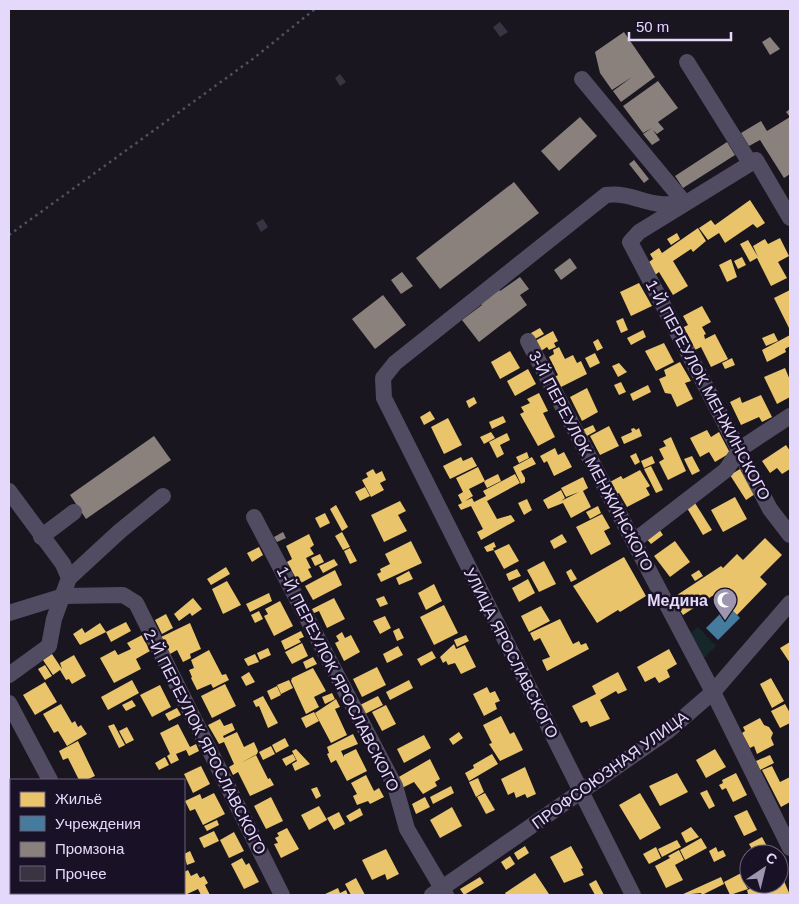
<svg xmlns="http://www.w3.org/2000/svg" width="799" height="904" font-family="Helvetica,sans-serif">
<rect width="100%" height="100%" fill="#1a1620"/>
<polygon fill="#16272c" points="698,627 716,646 700,662 686,638"/>
<g fill="#e9c46a">
<polygon points="750,200 765,223 757,228 753,224 725,243 719,233 708,240 699,228 711,220 715,225"/>
<polygon points="698,228 706,241 693,252 691,249 673,261 688,286 673,295 659,272 655,275 649,262 660,254 653,259 650,254 659,248 662,253"/>
<polygon points="677,233 680,239 671,245 667,239"/>
<polygon points="780,238 789,256 778,262 787,278 771,286 757,258 750,262 740,244 748,240 758,257 753,246 765,239 768,244"/>
<polygon points="742,257 746,265 738,269 734,261"/>
<polygon points="731,259 737,277 727,282 719,265"/>
<polygon points="639,283 652,306 631,316 620,292"/>
<polygon points="790,290 790,330 774,298"/>
<polygon points="702,306 711,322 702,327 706,334 704,335 705,339 715,334 728,359 711,367 701,347 695,350 682,328 688,325 683,316"/>
<polygon points="623,318 628,330 621,333 616,321"/>
<polygon points="540,328 544,334 535,339 531,333"/>
<polygon points="643,330 646,337 631,345 627,338"/>
<polygon points="553,331 558,341 554,343 556,347 549,350 547,347 541,351 535,341"/>
<polygon points="774,333 778,341 766,346 762,338"/>
<polygon points="790,335 790,346 785,349 786,352 767,362 762,350"/>
<polygon points="598,339 603,348 597,351 593,342"/>
<polygon points="664,343 674,362 656,371 645,351"/>
<polygon points="559,347 565,359 573,355 577,363 581,361 587,374 559,388 553,378 558,375 549,357 554,354 553,350"/>
<polygon points="510,351 520,368 500,379 491,362"/>
<polygon points="595,353 600,363 590,368 585,358"/>
<polygon points="732,358 735,365 725,369 722,363"/>
<polygon points="680,362 691,381 685,383 693,399 677,407 671,394 665,393 659,379 666,376 664,370"/>
<polygon points="619,363 627,372 618,377 612,366"/>
<polygon points="785,368 790,380 790,397 777,404 764,377"/>
<polygon points="528,369 536,384 515,396 507,381"/>
<polygon points="621,382 626,392 619,395 614,385"/>
<polygon points="648,385 651,392 633,401 630,394"/>
<polygon points="587,388 598,412 582,421 570,397"/>
<polygon points="539,393 548,411 543,413 555,437 538,446 520,414 524,412 521,407 530,403 527,399"/>
<polygon points="761,395 772,417 762,422 759,417 741,425 730,402 740,397 742,403"/>
<polygon points="474,397 477,403 469,408 466,401"/>
<polygon points="430,411 435,419 424,425 420,417"/>
<polygon points="503,416 506,422 492,429 489,422"/>
<polygon points="448,418 462,445 444,454 431,427"/>
<polygon points="593,425 596,431 585,437 582,430"/>
<polygon points="609,426 619,446 600,455 590,436"/>
<polygon points="634,428 636,430 639,428 642,436 624,444 621,437 632,432 631,429"/>
<polygon points="707,430 711,437 719,432 730,453 715,462 709,452 700,457 690,438"/>
<polygon points="491,432 495,438 484,444 480,437"/>
<polygon points="507,433 510,440 500,445 504,454 497,458 489,442"/>
<polygon points="671,437 686,471 668,480 659,462 664,459 659,449 666,446 663,441"/>
<polygon points="786,445 790,451 790,469 782,474 777,468 770,473 762,461"/>
<polygon points="555,448 558,455 564,452 572,467 554,476 547,461 544,463 540,456"/>
<polygon points="527,452 529,458 519,463 516,457"/>
<polygon points="636,453 640,462 635,465 630,456"/>
<polygon points="652,456 655,463 644,468 641,461"/>
<polygon points="692,456 700,471 692,475 684,459"/>
<polygon points="461,457 463,461 472,457 477,466 450,479 443,466"/>
<polygon points="532,457 536,464 521,471 525,478 525,482 521,484 513,467"/>
<polygon points="651,466 663,490 656,493 644,469"/>
<polygon points="478,467 485,481 469,489 473,496 465,501 472,498 474,502 486,496 483,491 515,474 520,483 487,501 497,519 511,515 515,521 481,540 477,532 483,529 471,506 461,510 458,505 462,503 458,495 463,492 456,478"/>
<polygon points="373,469 376,474 382,471 386,480 380,483 384,490 371,497 362,480 368,477 366,473"/>
<polygon points="740,469 755,494 746,500 730,475"/>
<polygon points="640,470 650,486 646,488 650,495 627,507 619,493 614,495 608,483 621,476 623,479"/>
<polygon points="498,474 501,481 487,488 484,482 486,480"/>
<polygon points="583,477 588,488 583,491 591,507 571,518 563,503 548,509 543,500 561,490 565,498 561,501 579,492 566,497 561,488"/>
<polygon points="365,487 370,496 360,501 355,492"/>
<polygon points="735,497 747,519 723,532 711,510"/>
<polygon points="527,499 532,510 524,515 518,503"/>
<polygon points="400,501 406,511 398,515 407,531 384,542 371,515"/>
<polygon points="695,503 712,530 703,535 687,508"/>
<polygon points="336,505 348,527 342,531 330,509"/>
<polygon points="598,506 601,513 590,519 586,512"/>
<polygon points="325,513 330,523 320,528 315,518"/>
<polygon points="602,514 610,528 604,531 611,544 591,555 576,527"/>
<polygon points="659,529 663,535 651,544 646,538"/>
<polygon points="342,532 350,547 343,550 335,536"/>
<polygon points="309,534 314,545 310,548 314,554 306,558 311,568 308,569 312,577 299,584 287,562 292,559 286,546"/>
<polygon points="562,534 567,542 554,549 550,541"/>
<polygon points="765,538 782,555 760,577 767,584 737,615 722,601 729,594 723,589 683,615 676,604 674,605 671,599 721,566 723,568 737,554 743,560"/>
<polygon points="411,541 422,563 381,582 377,574 381,572 380,569 390,564 385,554"/>
<polygon points="675,541 690,562 670,577 654,556"/>
<polygon points="494,542 496,547 493,548 494,550 487,552 484,547"/>
<polygon points="509,544 519,561 504,569 494,551"/>
<polygon points="259,547 263,555 252,562 247,553"/>
<polygon points="350,548 357,561 350,564 344,551"/>
<polygon points="320,554 324,562 315,566 311,558"/>
<polygon points="624,557 646,596 620,612 618,610 597,623 573,586"/>
<polygon points="334,559 338,565 323,573 319,566"/>
<polygon points="544,561 556,584 539,592 527,570"/>
<polygon points="226,567 230,574 211,585 207,579"/>
<polygon points="517,569 521,576 509,581 506,574"/>
<polygon points="571,569 577,579 571,582 566,572"/>
<polygon points="335,570 342,585 313,600 305,586"/>
<polygon points="699,570 703,576 695,581 691,575"/>
<polygon points="409,571 413,579 399,585 396,578"/>
<polygon points="528,579 535,593 519,602 512,588"/>
<polygon points="227,581 241,605 223,614 212,589"/>
<polygon points="434,584 442,601 426,610 418,593"/>
<polygon points="269,593 272,601 250,612 246,604"/>
<polygon points="384,596 388,604 380,607 376,599"/>
<polygon points="193,598 202,609 192,616 190,613 179,621 174,614"/>
<polygon points="334,598 345,619 327,628 319,611 314,613 312,609"/>
<polygon points="280,601 293,626 274,636 264,616 268,614 265,609"/>
<polygon points="444,605 458,633 434,645 420,617"/>
<polygon points="541,606 550,621 529,632 521,616"/>
<polygon points="259,611 263,619 255,623 251,615"/>
<polygon points="166,614 173,628 162,634 155,620"/>
<polygon points="385,616 391,628 380,634 373,621"/>
<polygon points="560,619 573,644 579,641 581,645 586,643 589,649 547,671 542,660 550,657 540,638 534,641 530,633"/>
<polygon points="126,622 131,631 111,642 106,632"/>
<polygon points="100,623 106,632 80,645 73,634 82,628 85,633"/>
<polygon points="190,623 201,649 190,654 191,658 183,662 177,650 170,654 161,637"/>
<polygon points="399,628 404,638 397,641 393,631"/>
<polygon points="301,631 304,637 299,639 301,642 285,650 281,641"/>
<polygon points="342,632 345,638 351,635 360,652 344,661 335,643 339,641 336,636"/>
<polygon points="142,635 150,651 136,659 141,669 114,683 100,658 115,650 118,655 131,649 127,643"/>
<polygon points="466,635 469,641 457,647 454,640"/>
<polygon points="790,642 790,663 780,648"/>
<polygon points="302,643 308,656 292,664 285,652"/>
<polygon points="454,644 456,649 465,645 476,667 461,674 455,663 448,665 446,661 443,663 440,657"/>
<polygon points="398,646 403,655 387,663 383,654"/>
<polygon points="268,648 271,655 260,660 257,653"/>
<polygon points="669,649 677,664 667,670 670,677 659,683 655,677 645,682 637,667"/>
<polygon points="209,650 222,675 226,674 229,680 213,688 211,684 197,690 191,678 192,677 189,670 194,668 191,660"/>
<polygon points="432,651 436,658 421,666 417,659"/>
<polygon points="52,654 62,669 60,663 74,655 86,676 72,684 69,679 66,680 60,670 53,675 43,660"/>
<polygon points="255,654 259,662 248,666 244,659"/>
<polygon points="313,657 317,664 306,669 303,662"/>
<polygon points="45,665 52,676 45,680 38,669"/>
<polygon points="377,667 386,685 362,697 353,679"/>
<polygon points="313,668 326,691 314,697 319,707 306,714 291,681 292,678"/>
<polygon points="249,672 255,682 246,686 241,677"/>
<polygon points="618,672 627,690 618,694 616,691 600,700 610,719 590,727 587,721 581,723 572,706 596,694 592,686"/>
<polygon points="771,678 784,701 772,708 760,684"/>
<polygon points="132,680 139,693 108,710 101,697"/>
<polygon points="289,680 293,688 281,694 277,685"/>
<polygon points="409,680 413,688 390,700 386,692"/>
<polygon points="45,682 57,702 35,715 23,695"/>
<polygon points="225,684 236,706 212,718 201,696"/>
<polygon points="160,685 171,707 152,717 140,695"/>
<polygon points="277,686 281,695 271,700 267,691"/>
<polygon points="487,687 490,693 495,691 500,701 495,703 497,709 484,716 473,694"/>
<polygon points="332,693 335,699 325,704 322,697"/>
<polygon points="263,696 278,723 268,728 259,706 256,707 253,701"/>
<polygon points="378,696 383,705 365,714 360,705"/>
<polygon points="336,699 340,707 335,709 347,735 331,743 315,713"/>
<polygon points="132,700 136,706 126,711 122,705"/>
<polygon points="61,704 72,723 75,721 78,727 81,725 87,734 67,746 58,731 54,733 43,714"/>
<polygon points="785,704 790,713 790,723 780,728 771,711"/>
<polygon points="386,705 396,724 382,731 372,712"/>
<polygon points="177,708 181,715 169,721 165,714"/>
<polygon points="314,712 319,721 306,728 301,718"/>
<polygon points="501,716 510,734 514,732 523,750 500,761 489,744 492,743 483,725"/>
<polygon points="760,718 764,725 769,727 773,733 771,738 774,745 757,754 754,746 750,748 742,733 745,731 743,727"/>
<polygon points="220,719 224,726 232,723 235,730 223,736 224,738 237,732 244,747 254,742 258,751 257,754 241,763 256,755 268,779 270,778 274,785 250,796 238,772 233,775 229,767 234,764 224,742 219,744 208,725"/>
<polygon points="114,724 125,745 119,748 108,726"/>
<polygon points="178,724 190,747 196,744 199,751 189,756 186,750 176,754 179,760 171,764 167,756 170,754 160,733"/>
<polygon points="127,727 134,740 126,744 119,731"/>
<polygon points="459,732 463,738 453,745 449,739"/>
<polygon points="353,734 358,744 341,751 344,757 344,755 356,749 367,771 347,781 336,760 331,763 327,754 329,753 327,747"/>
<polygon points="424,735 431,748 404,763 397,749"/>
<polygon points="285,738 289,746 276,753 272,745"/>
<polygon points="78,741 95,776 86,780 79,780 68,758 63,760 59,751"/>
<polygon points="271,746 275,754 263,760 259,752"/>
<polygon points="296,749 310,764 295,771 292,764 297,761 292,751"/>
<polygon points="715,749 726,767 706,778 696,760"/>
<polygon points="293,754 296,760 286,766 282,759"/>
<polygon points="492,754 498,764 469,781 465,773 474,768 473,765"/>
<polygon points="770,755 774,763 760,770 756,761"/>
<polygon points="165,757 169,765 159,770 155,763"/>
<polygon points="430,759 440,779 435,782 437,786 423,794 414,782 402,788 397,778"/>
<polygon points="201,766 210,784 193,793 184,774"/>
<polygon points="772,766 780,782 790,777 790,802 781,807 762,770"/>
<polygon points="525,767 536,794 527,798 525,794 516,798 514,792 508,795 501,779"/>
<polygon points="677,773 688,792 660,806 649,786"/>
<polygon points="736,773 747,795 733,802 726,788 722,790 719,785 723,783 722,780"/>
<polygon points="366,775 374,791 379,788 384,797 370,804 368,801 357,805 353,796 357,794 351,783"/>
<polygon points="478,778 484,792 476,797 469,782"/>
<polygon points="451,786 454,793 433,804 430,797"/>
<polygon points="317,787 321,796 316,799 311,789"/>
<polygon points="707,790 715,806 709,809 700,793"/>
<polygon points="214,793 225,814 203,825 195,809 190,811 185,801 200,794 202,799"/>
<polygon points="485,793 495,810 486,814 477,797"/>
<polygon points="640,793 661,828 640,840 619,805"/>
<polygon points="271,797 283,821 266,829 254,806"/>
<polygon points="425,797 430,807 416,814 412,804"/>
<polygon points="319,806 327,820 309,830 301,815"/>
<polygon points="452,807 462,826 440,838 430,820"/>
<polygon points="360,808 363,815 350,822 346,816"/>
<polygon points="747,810 757,830 744,836 734,816"/>
<polygon points="339,812 345,824 334,830 327,818"/>
<polygon points="217,820 219,825 207,831 204,826"/>
<polygon points="691,827 699,837 686,843 681,833"/>
<polygon points="287,828 299,849 281,858 274,844 278,843 275,838 279,836 277,833"/>
<polygon points="214,831 219,841 204,848 199,838"/>
<polygon points="234,832 244,851 229,858 220,840"/>
<polygon points="762,837 771,854 749,854 749,882 745,884 748,889 730,895 724,882 747,870 745,866 749,865 744,855 753,851 749,844"/>
<polygon points="701,838 707,848 685,860 680,850"/>
<polygon points="677,840 681,847 662,857 658,849"/>
<polygon points="525,846 529,853 518,860 514,853"/>
<polygon points="571,846 583,868 581,869 584,875 564,883 550,857"/>
<polygon points="656,847 661,858 649,864 643,854"/>
<polygon points="716,847 718,852 723,850 726,856 714,862 709,851"/>
<polygon points="386,849 399,874 387,880 385,874 372,880 362,860"/>
<polygon points="679,850 684,860 675,865 683,880 666,888 655,866 670,858 668,856"/>
<polygon points="190,851 195,862 187,865 184,854"/>
<polygon points="510,856 515,864 506,870 501,862"/>
<polygon points="242,858 246,865 249,863 259,882 244,889 231,864"/>
<polygon points="188,870 191,876 197,873 200,878 204,876 208,883 205,885 210,895 201,895 198,889 185,895 138,895 143,893 184,893 184,872"/>
<polygon points="535,873 549,894 506,895 505,893"/>
<polygon points="781,874 790,895 745,895 748,894 747,890 762,884 779,884"/>
<polygon points="480,877 484,883 464,895 460,889"/>
<polygon points="721,877 724,884 702,895 701,893 681,895"/>
<polygon points="356,878 365,895 351,895 345,884"/>
<polygon points="596,880 604,895 595,895 589,884"/>
<polygon points="338,888 340,893 346,890 348,895 323,895"/>
</g>
<polygon fill="#457b9d" points="728,606 740,618 718,640 706,628"/>
<g fill="#8a817c">
<polygon points="624,32 655,77 621,102 613,91 632,77 612,90 600,73 595,52"/>
<polygon points="770,37 780,49 770,55 762,42"/>
<polygon points="658,81 678,108 658,122 664,129 657,134 653,130 660,140 652,145 643,134 652,128 643,133 623,106"/>
<polygon points="790,109 790,174 784,178 760,140 749,146 741,133 761,121 767,131 790,117 786,112"/>
<polygon points="580,117 597,136 559,171 541,151"/>
<polygon points="727,142 735,155 683,188 675,176"/>
<polygon points="634,160 649,179 644,183 629,164"/>
<polygon points="514,182 539,213 440,289 416,258"/>
<polygon points="570,258 577,268 561,280 554,270"/>
<polygon points="402,272 413,286 401,294 391,280"/>
<polygon points="520,277 529,289 520,295 527,305 479,342 462,320 482,305 480,302 498,288 500,291"/>
<polygon points="383,295 406,325 375,349 352,319"/>
<polygon points="154,436 171,460 86,519 70,495"/>
<polygon points="283,532 286,538 277,542 274,537"/>
</g>
<g fill="#3a3442">
<polygon points="500,22 508,32 500,37 493,27"/>
<polygon points="340,74 346,82 340,86 335,78"/>
<polygon points="263,219 268,227 261,232 256,223"/>
</g>
<g fill="none" stroke-linecap="round" stroke-linejoin="round">
<polyline stroke="#4d5261" stroke-width="2.5" stroke-dasharray="2.5 4" stroke-linecap="butt" points="9,235 254,58 315,9"/>
<g stroke="#514c61" stroke-width="16">
<polyline points="687,62 750,163"/>
<path d="M582,79l102,123c-8,1 -16,3 -24,2 -19,-2 -33,-12 -54,-9l-211,168 -12,15 1,20 249,497"/>
<polyline points="790,218 756,160 639,232 630,242 770,509 790,535"/>
<polyline points="528,341 713,692 790,848"/>
<polyline points="9,491 63,564 69,578 54,619 49,646 9,675"/>
<polyline points="254,517 395,786 407,829 446,895"/>
<polyline points="41,537 74,512"/>
<polyline points="634,541 726,470 740,449 790,416"/>
<polyline points="69,578 120,531 163,496"/>
<polyline points="9,613 64,596 123,595 136,603 282,895"/>
<polyline points="9,703 50,780"/>
<polyline points="9,855 11,853"/>
<polyline points="109,893 111,895"/>
<polyline points="432,895 668,731 713,692 790,603"/>
</g>
</g>
<defs>
<symbol id="mosque-pin" viewBox="-11 -11 22 30"><path d="M0 17L-7.5 6A9.5 9.5 0 1 1 7.5 6Z" fill="#9e95ae" stroke="#191125"/><path d="M3.5-4.9A6 6 0 1 0 3.5 4.9A5 5 0 1 1 3.5-4.9Z" fill="#fff"/></symbol>
</defs>
<g fill-rule="evenodd">
<use href="#mosque-pin" x="711" y="586" width="28" height="38"/>
</g>
<g text-anchor="middle" dominant-baseline="central" stroke-width="5" stroke-linejoin="round" paint-order="stroke">
<g font-size="16" fill="#e5d9fb" stroke="#191125">
<text transform="translate(708 390) rotate(62)">1-Й ПЕРЕУЛОК МЕНЖИНСКОГО</text>
<text transform="translate(591 461) rotate(62)">3-Й ПЕРЕУЛОК МЕНЖИНСКОГО</text>
<text transform="translate(511 653) rotate(63)">УЛИЦА ЯРОСЛАВСКОГО</text>
<text transform="translate(338 679) rotate(63)">1-Й ПЕРЕУЛОК ЯРОСЛАВСКОГО</text>
<text transform="translate(205 742) rotate(63)">2-Й ПЕРЕУЛОК ЯРОСЛАВСКОГО</text>
<text transform="translate(610 770) rotate(-36)">ПРОФСОЮЗНАЯ УЛИЦА</text>
</g>
<g font-size="16" font-weight="bold" fill="#e5d9fb" stroke="#191125" text-anchor="end">
<text x="708" y="600">Медина</text>
</g>
</g>
<rect width="799" height="904" fill="none" stroke="#e5d9fb" stroke-width="20"/>
<rect x="10" y="779" width="175" height="115" fill="#191125" stroke="#6b617b"/>
<rect x="20" y="792" width="25" height="15" fill="#e9c46a" stroke="#6b617b"/>
<text x="55" y="804" font-size="15" fill="#e5d9fb">Жильё</text>
<rect x="20" y="816" width="25" height="15" fill="#457b9d" stroke="#6b617b"/>
<text x="55" y="829" font-size="15" fill="#e5d9fb">Учреждения</text>
<rect x="20" y="842" width="25" height="15" fill="#8a817c" stroke="#6b617b"/>
<text x="55" y="854" font-size="15" fill="#e5d9fb">Промзона</text>
<rect x="20" y="866" width="25" height="15" fill="#3a3442" stroke="#6b617b"/>
<text x="55" y="879" font-size="15" fill="#e5d9fb">Прочее</text>
<g transform="translate(764 869) rotate(35)"><circle r="24" fill="#191125" stroke="#6b617b"/>
<path d="M0-4L9 19L0 12L-9 19Z" fill="#9e95ae"/>
<text y="-8" font-size="14" font-weight="bold" text-anchor="middle" fill="#e5d9fb">С</text>
</g>
<path d="M629 32v8h102v-8" fill="none" stroke="#e5d9fb" stroke-width="2.5"/>
<text x="636" y="32" font-size="15" fill="#e5d9fb" stroke="#191125" stroke-width="4" paint-order="stroke">50 m</text>
</svg>
